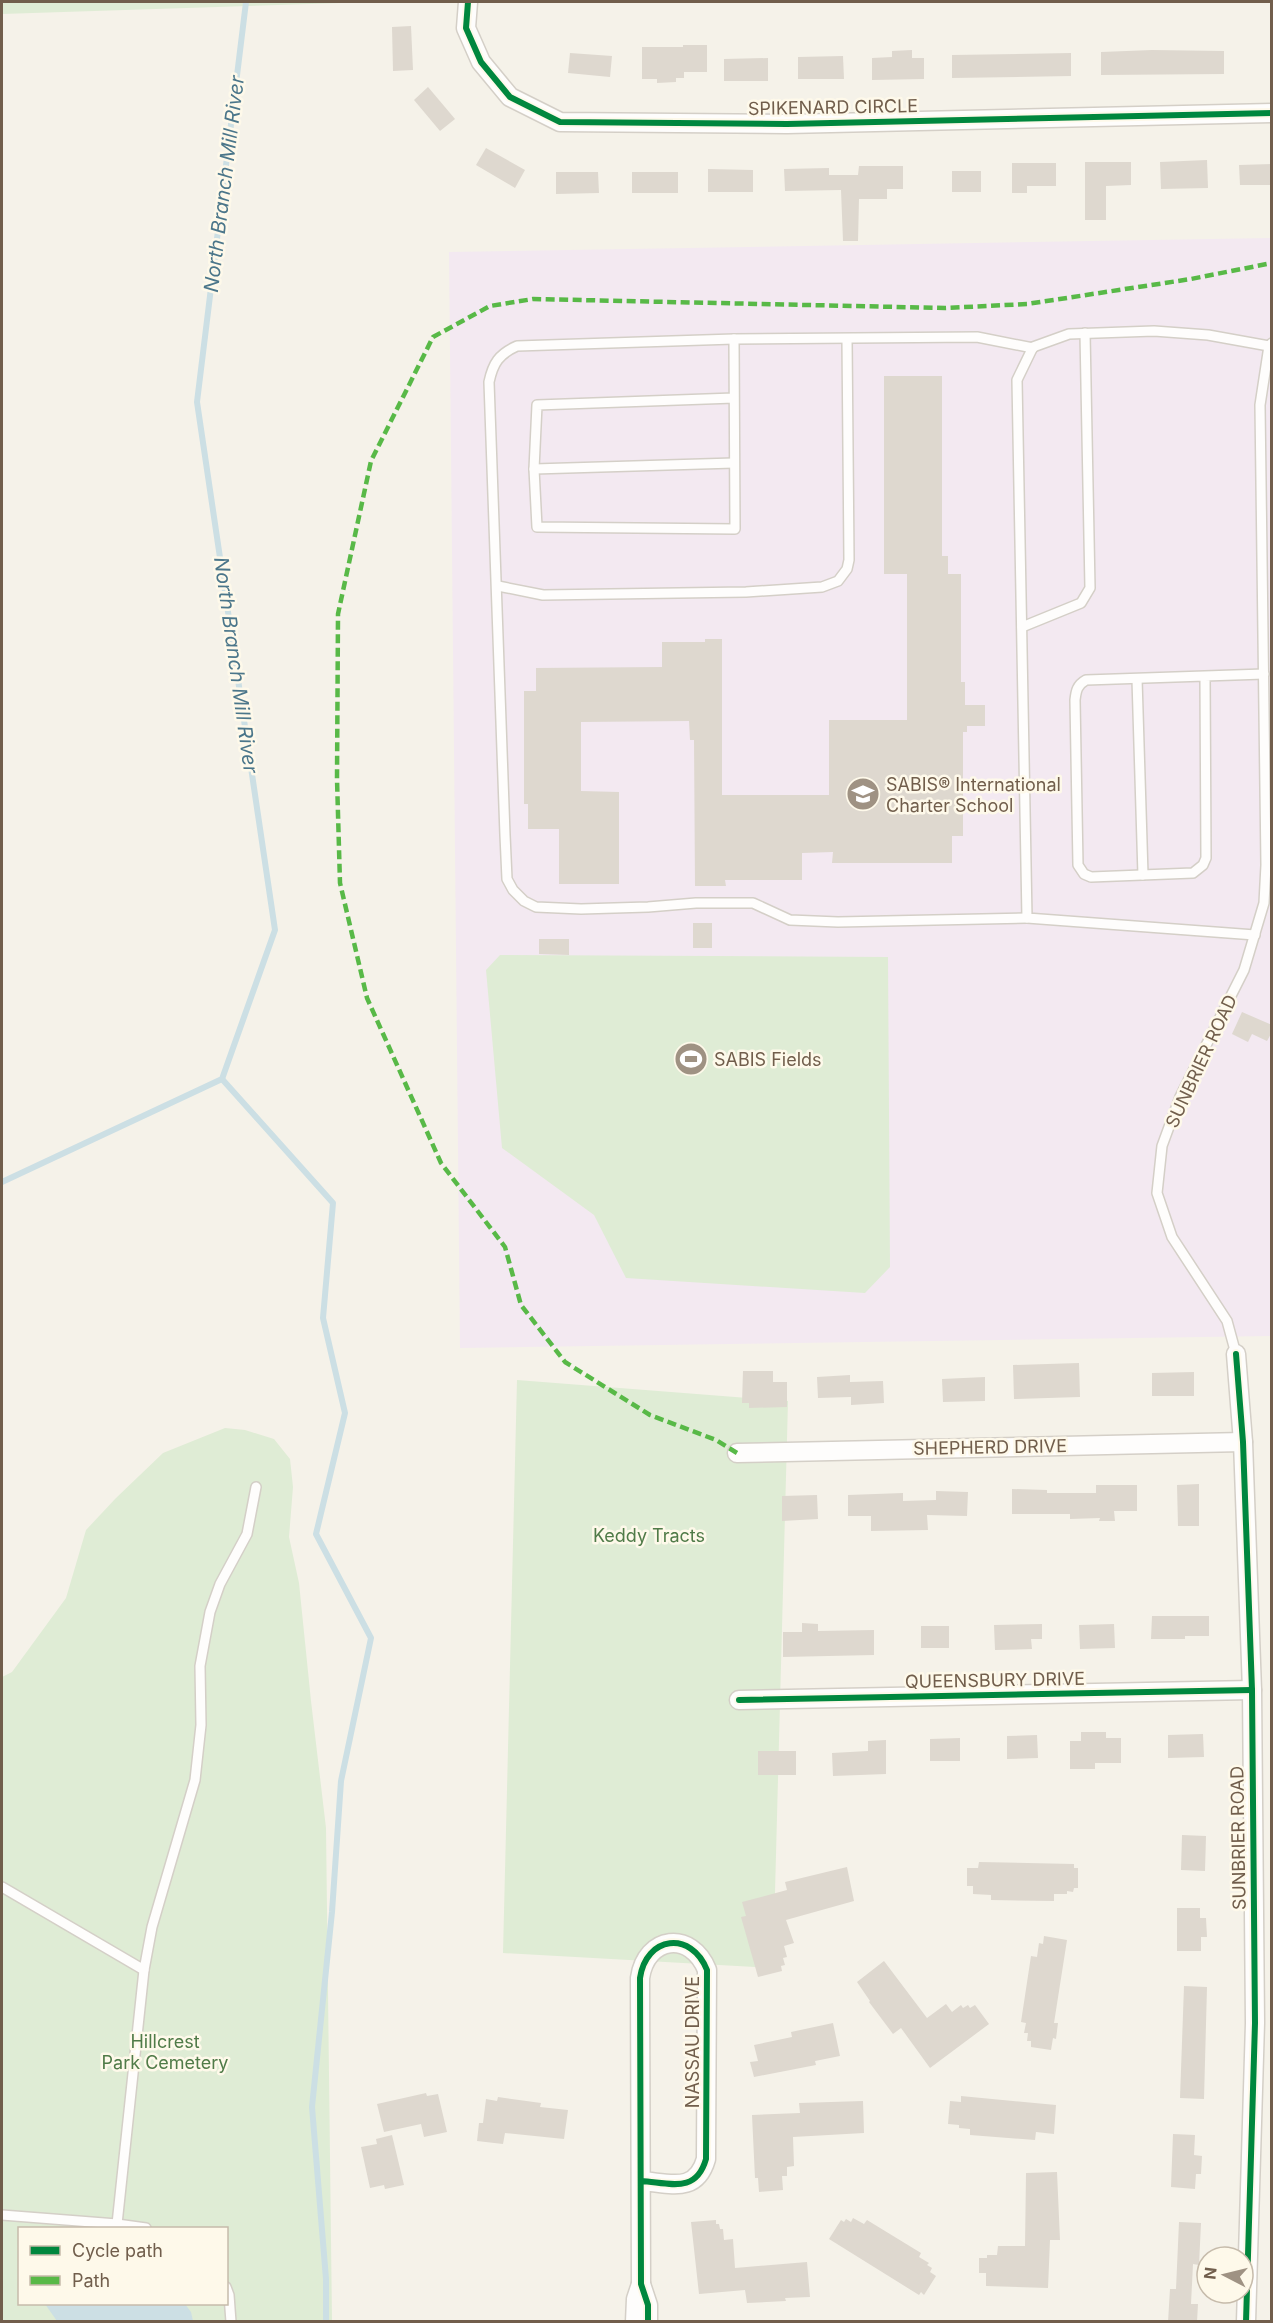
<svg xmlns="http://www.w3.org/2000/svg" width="1273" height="2323" font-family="Inter,sans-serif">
<rect width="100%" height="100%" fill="#f5f2e9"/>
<polygon fill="#f3e9f1" points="1271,238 1271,1336 460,1348 449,252"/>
<g fill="#dfecd5" fill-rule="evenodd">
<polygon points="2,2 373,2 2,14"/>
<polygon points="500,955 888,957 890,1267 865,1293 626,1278 594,1215 502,1148 486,970"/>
<polygon points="517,1380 788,1401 773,1968 503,1953"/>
<path d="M225,1428l20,2 29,9 16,20 3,28 -4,50 10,46 12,118 15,127 6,493 -330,1v-645l10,-5 54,-74 20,-68 30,-32 47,-45zM20,2228h206v76h-206z"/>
</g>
<polygon fill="#ccdfe4" points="45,2304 185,2304 191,2312 193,2321 57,2321"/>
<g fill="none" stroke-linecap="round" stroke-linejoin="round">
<g stroke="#ccdfe4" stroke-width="6">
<polyline points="222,1079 333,1203 323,1318 345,1413 316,1534 371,1638 341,1781 332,1912 312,2107 326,2279 326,2322"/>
<polyline points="2,1182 222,1079 275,930 197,402 246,2"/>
</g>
</g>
<g fill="#ded8cf">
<polygon points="411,26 413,70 393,71 392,27"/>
<polygon points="683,45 707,45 707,72 684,72 684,78 676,78 676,82 657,83 657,79 642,79 642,47 683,47"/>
<polygon points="912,50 912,58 924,58 924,79 872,80 872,58 892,57 892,51"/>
<polygon points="1152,50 1224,51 1224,74 1101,75 1101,52"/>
<polygon points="570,53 612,56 610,77 568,73"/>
<polygon points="1071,53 1071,76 952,78 952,55"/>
<polygon points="843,56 844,79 798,79 798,57"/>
<polygon points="768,58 768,81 724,81 724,59"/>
<polygon points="428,87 455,119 440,131 414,100"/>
<polygon points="486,148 525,170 515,188 476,165"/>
<polygon points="1207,160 1208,188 1161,189 1160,162"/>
<polygon points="1085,162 1131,162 1131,185 1106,186 1106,220 1085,220"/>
<polygon points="1012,163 1056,163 1056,186 1027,186 1027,193 1012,193"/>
<polygon points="1272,164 1272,185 1240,185 1239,165"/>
<polygon points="859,166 903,166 903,189 887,189 887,199 859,199 858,241 843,241 841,190 785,191 784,169 829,168 829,175 858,175"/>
<polygon points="708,169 753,170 753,192 708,192"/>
<rect x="952" y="171" width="29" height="21"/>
<polygon points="556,172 598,172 599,193 556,194"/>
<rect x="632" y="172" width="46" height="21"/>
<polygon points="884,376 942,376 942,556 948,556 948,574 961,574 961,682 965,682 965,705 985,705 985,726 967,726 967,732 963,732 963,836 952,836 952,863 832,863 833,852 802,853 802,880 725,880 726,886 695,886 694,740 690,740 689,721 581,722 581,791 619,792 619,884 559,884 559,829 528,829 528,804 524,804 524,691 536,691 536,668 662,667 662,642 705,642 705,639 722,639 722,795 829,795 829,720 907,720 907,574 884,574"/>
<rect x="693" y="923" width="19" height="25"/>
<polygon points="539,939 569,939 569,955 539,954"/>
<polygon points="1242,1012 1272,1025 1272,1032 1267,1041 1252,1034 1248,1042 1232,1034"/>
<polygon points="1079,1363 1080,1397 1014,1399 1013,1365"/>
<polygon points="743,1371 773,1371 773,1382 787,1382 787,1407 749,1408 749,1403 742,1403"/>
<polygon points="1194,1372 1194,1396 1152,1396 1152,1373"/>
<polygon points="850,1375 850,1382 883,1381 884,1403 851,1405 851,1397 818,1398 817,1377"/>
<polygon points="985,1377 985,1401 943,1402 942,1379"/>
<polygon points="1199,1484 1199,1526 1178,1526 1177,1485"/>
<polygon points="1096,1485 1137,1485 1137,1511 1114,1511 1115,1521 1099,1521 1100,1518 1070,1519 1070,1514 1012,1514 1012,1489 1047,1490 1047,1493 1096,1493"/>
<polygon points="936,1491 968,1492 967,1516 927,1515 928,1530 871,1531 871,1516 848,1516 848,1495 903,1493 903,1501 936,1500"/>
<polygon points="817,1495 818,1519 782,1521 782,1496"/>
<polygon points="1152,1616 1209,1616 1209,1636 1185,1636 1185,1639 1151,1639"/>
<polygon points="802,1623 818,1624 818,1631 874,1630 874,1655 783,1657 783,1632 802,1632"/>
<polygon points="1042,1624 1042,1639 1031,1639 1032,1649 995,1650 994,1625"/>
<polygon points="1114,1624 1115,1648 1080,1649 1079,1625"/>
<rect x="921" y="1626" width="28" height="22"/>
<polygon points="1081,1732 1106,1732 1106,1738 1121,1738 1121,1763 1095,1763 1095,1769 1070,1769 1070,1741 1081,1741"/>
<polygon points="1203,1734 1204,1757 1168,1758 1168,1735"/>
<polygon points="1037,1735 1038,1758 1007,1759 1007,1736"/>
<polygon points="960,1738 960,1761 930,1761 930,1739"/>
<polygon points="886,1740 886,1774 833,1776 832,1753 868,1751 868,1741"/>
<rect x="758" y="1751" width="38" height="24"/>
<polygon points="1182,1835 1206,1836 1205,1871 1181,1870"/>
<polygon points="979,1862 1074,1864 1074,1868 1078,1868 1078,1888 1074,1888 1073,1892 1067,1891 1067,1894 1054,1894 1054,1901 991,1900 991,1895 973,1894 973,1886 967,1886 967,1868 978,1868"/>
<polygon points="847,1867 854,1901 786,1920 794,1943 784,1946 787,1957 783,1958 785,1965 781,1966 782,1971 758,1977 741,1917 746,1916 742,1902 787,1890 785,1882"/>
<polygon points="1177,1908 1200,1908 1200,1918 1206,1918 1207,1937 1201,1937 1201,1951 1177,1951"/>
<polygon points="1044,1936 1067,1940 1054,2023 1058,2023 1056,2039 1053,2038 1051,2050 1031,2047 1031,2041 1027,2041 1028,2033 1024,2033 1026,2023 1021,2022 1031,1956 1037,1957 1039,1943 1043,1944"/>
<polygon points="884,1961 927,2018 946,2004 952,2012 961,2005 963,2008 968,2005 970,2008 975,2005 989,2024 930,2068 901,2028 893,2034 869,2002 870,2001 857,1982"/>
<polygon points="1184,1986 1207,1987 1204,2099 1180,2098"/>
<polygon points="833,2023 840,2056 815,2061 816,2065 754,2077 750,2062 758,2061 754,2045 792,2037 791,2032"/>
<polygon points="426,2093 427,2096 438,2094 447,2132 424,2137 421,2124 384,2132 377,2104"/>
<polygon points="961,2096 1056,2105 1054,2134 1036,2132 1035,2140 970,2135 970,2129 959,2128 959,2125 948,2124 950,2101 961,2102"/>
<polygon points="498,2097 541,2103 540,2107 568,2110 564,2139 505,2133 503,2144 477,2141 479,2123 483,2123 486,2099 497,2101"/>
<polygon points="863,2101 864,2133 793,2137 794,2166 787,2167 787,2176 782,2176 783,2190 759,2192 758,2178 755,2178 752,2115 800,2113 799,2103"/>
<polygon points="1173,2134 1195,2135 1194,2155 1202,2156 1201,2174 1196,2174 1195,2189 1171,2187"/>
<polygon points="392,2135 404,2185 385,2189 384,2185 370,2188 361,2147 377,2144 376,2139"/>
<polygon points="1057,2172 1060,2240 1050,2240 1048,2288 986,2286 986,2273 979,2273 979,2258 987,2258 987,2255 997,2255 998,2246 1025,2246 1026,2173"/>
<polygon points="853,2218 864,2224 867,2220 921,2253 919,2257 929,2263 927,2265 932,2268 930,2272 936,2276 924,2295 921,2292 919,2295 829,2239 841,2220 844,2222 846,2219 851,2222"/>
<polygon points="716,2220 716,2224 719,2224 720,2229 723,2229 724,2240 733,2239 735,2268 807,2262 810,2297 785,2298 786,2301 747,2303 745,2290 699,2294 691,2222"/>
<polygon points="1179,2222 1201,2223 1199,2265 1193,2264 1191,2304 1198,2304 1197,2322 1168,2322 1170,2289 1176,2289"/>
</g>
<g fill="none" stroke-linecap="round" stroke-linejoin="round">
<defs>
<g id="service">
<polyline points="734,398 537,405 534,469 537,527 735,529 734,339"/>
<polyline points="534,469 734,463"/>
<polyline points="498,586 543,595 746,592 822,587 838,581 847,569 849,560 847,339"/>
<polyline points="1022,627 1081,603 1090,588 1085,333"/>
<path d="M1205,676l1,182 -3,7 -10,8 -102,4 -7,-3 -6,-9 -3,-165c1,-9 2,-15 11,-20l178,-6"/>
<polyline points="1137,679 1143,875"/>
<path d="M1027,918l-189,4 -48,-2 -37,-17h-57l-48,4 -67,2 -45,-2 -12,-6 -11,-11 -6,-11 -2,-44 -16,-453c4,-19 10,-28 28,-36l217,-7 243,-2 56,11"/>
<polyline points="1255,935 1027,918 1017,380 1033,347 1069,334 1154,331 1208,335 1269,346"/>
<polyline points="1236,1354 1227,1321 1172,1237 1157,1193 1162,1146 1180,1097 1244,970 1264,903 1266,865 1260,405 1269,346 1272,343"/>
<polyline points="2,1887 144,1970 152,1927 195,1780 201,1725 200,1666 210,1612 220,1584 247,1534 256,1487"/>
<polyline points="2,2215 117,2224 146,2228"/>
<polyline points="117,2224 144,1970"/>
<polyline points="226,2287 229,2295 231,2322"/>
</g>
<g id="minor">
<polyline points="468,2 466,28 481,62 510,97 560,122 787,124 1272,113"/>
<polyline points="1236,1354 1243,1442 1252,1690 1255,2023 1246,2322"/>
<polyline points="737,1453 1243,1442"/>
<polyline points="739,1700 1252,1690"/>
<path d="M641,2181c29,2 55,13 65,-22l1,-189c-16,-40 -61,-34 -67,8l1,306 7,21v17"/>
<polyline points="635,2322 636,2299 641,2284"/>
</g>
</defs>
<use href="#service" stroke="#d4cfc7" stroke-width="12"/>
<use href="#minor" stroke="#d4cfc7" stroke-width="21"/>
<use href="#service" stroke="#fefdfc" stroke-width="9"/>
<use href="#minor" stroke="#fefdfc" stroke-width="18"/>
<polyline stroke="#58b947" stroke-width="4.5" stroke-dasharray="9 4.5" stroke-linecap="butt" points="737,1453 716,1440 650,1415 565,1362 521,1305 505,1247 441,1163 367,998 340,883 337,779 338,614 371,461 433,337 490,306 533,299 945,308 1027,304 1191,279 1272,263"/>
<defs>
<g id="cycleway">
<polyline points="468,2 466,28 481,62 510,97 560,122 787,124 1272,113"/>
<polyline points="1236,1354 1243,1442 1252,1690 1255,2023 1246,2322"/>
<polyline points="739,1700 1252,1690"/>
<path d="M641,2181c29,2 55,13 65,-22l1,-189c-16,-40 -61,-34 -67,8l1,306 7,21v17"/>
</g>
</defs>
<use href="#cycleway" stroke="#fef9ea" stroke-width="10"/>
<use href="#cycleway" stroke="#00873e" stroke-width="6"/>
</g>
<defs>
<symbol id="school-disc" viewBox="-11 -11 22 22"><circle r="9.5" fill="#9f9283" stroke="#fef9ea"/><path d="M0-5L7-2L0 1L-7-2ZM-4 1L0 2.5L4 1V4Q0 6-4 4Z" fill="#fff"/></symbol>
<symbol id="stadium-disc" viewBox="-11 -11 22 22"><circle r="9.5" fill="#9f9283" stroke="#fef9ea"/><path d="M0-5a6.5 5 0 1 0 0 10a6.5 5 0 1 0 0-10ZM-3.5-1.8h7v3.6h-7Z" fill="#fff"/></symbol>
</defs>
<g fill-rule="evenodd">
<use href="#school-disc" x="844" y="775" width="38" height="38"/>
<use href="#stadium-disc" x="672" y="1040" width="38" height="38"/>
</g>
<g text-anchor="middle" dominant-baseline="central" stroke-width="5" stroke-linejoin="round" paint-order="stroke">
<g font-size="18" fill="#715e4c" stroke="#fef9ea">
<text transform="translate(833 107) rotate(-1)">SPIKENARD CIRCLE</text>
<text transform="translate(1201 1061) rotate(-65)">SUNBRIER ROAD</text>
<text transform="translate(990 1447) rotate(-1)">SHEPHERD DRIVE</text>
<text transform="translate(995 1680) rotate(-1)">QUEENSBURY DRIVE</text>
<text transform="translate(1238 1838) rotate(-91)">SUNBRIER ROAD</text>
<text transform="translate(692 2042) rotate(-90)">NASSAU DRIVE</text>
</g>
<g font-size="18" fill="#715e4c" stroke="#fef9ea" text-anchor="start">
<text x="886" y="784">SABIS® International<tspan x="886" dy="21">Charter School</tspan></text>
<text x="714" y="1059">SABIS Fields</text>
</g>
<g font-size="18" fill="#507b48" stroke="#fef9ea">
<text x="649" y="1535">Keddy Tracts</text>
<text x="165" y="2041">Hillcrest<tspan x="165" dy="21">Park Cemetery</tspan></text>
</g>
<g font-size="20" font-style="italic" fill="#4b768a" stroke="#fef9ea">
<text transform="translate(224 184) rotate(-83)">North Branch Mill River</text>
<text transform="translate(236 665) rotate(82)">North Branch Mill River</text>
</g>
</g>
<rect width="1273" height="2323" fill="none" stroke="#715e4c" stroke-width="6"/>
<rect x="18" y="2227" width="210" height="78" fill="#fef9ea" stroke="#c6bbab" stroke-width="1.5"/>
<rect x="30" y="2246" width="30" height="9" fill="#00873e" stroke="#c6bbab" stroke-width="1.5"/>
<text x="72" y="2257" font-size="18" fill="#715e4c">Cycle path</text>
<rect x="30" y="2276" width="30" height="9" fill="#58b947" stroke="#c6bbab" stroke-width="1.5"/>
<text x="72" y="2287" font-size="18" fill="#715e4c">Path</text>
<g transform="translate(1225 2275) rotate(277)"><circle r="28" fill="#fef9ea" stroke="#c6bbab" stroke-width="1.5"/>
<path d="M0-4.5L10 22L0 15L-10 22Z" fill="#9f9283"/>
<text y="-9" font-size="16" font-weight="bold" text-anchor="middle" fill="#715e4c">N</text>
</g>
</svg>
